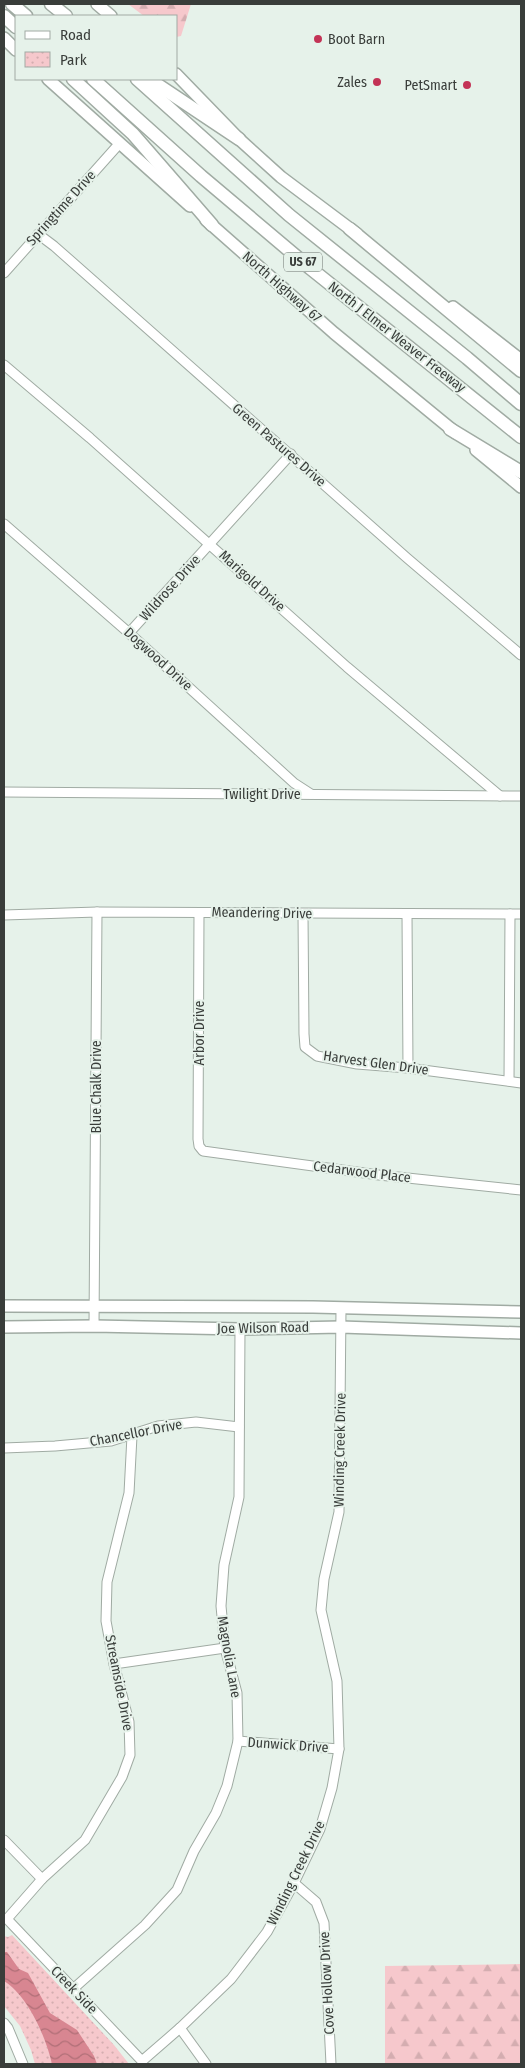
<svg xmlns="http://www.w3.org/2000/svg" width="525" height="2068" font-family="'Fira Sans Condensed',sans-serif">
<defs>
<pattern id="forest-firs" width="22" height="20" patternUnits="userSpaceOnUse" patternTransform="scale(1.25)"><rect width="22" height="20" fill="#f6c8cc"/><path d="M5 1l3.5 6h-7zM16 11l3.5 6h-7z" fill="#d4adb0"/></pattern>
<pattern id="park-dots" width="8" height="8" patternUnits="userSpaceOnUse" patternTransform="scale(1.25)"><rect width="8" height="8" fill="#f6c8cc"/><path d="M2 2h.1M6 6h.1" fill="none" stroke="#d4adb0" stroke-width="1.8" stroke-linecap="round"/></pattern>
<pattern id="water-waves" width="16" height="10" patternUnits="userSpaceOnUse" patternTransform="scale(1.25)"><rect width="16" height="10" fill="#d88691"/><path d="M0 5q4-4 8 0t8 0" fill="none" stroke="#b06f77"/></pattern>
</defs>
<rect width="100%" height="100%" fill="#e6f2ea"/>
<g fill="url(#forest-firs)">
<polygon points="128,4 191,4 181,36 176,37 176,16 144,16"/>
<polygon points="521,1964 521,2064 385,2064 385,1966"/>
</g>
<polygon fill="url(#park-dots)" points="12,1935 114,2045 129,2064 35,2064 31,2050 20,2026 4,2006 4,1936 8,1937"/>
<path fill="url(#water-waves)" d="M4,1952h3l12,17 9,4 22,40 27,17 17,26 3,8h-45c-6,-27 -24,-68 -48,-83z"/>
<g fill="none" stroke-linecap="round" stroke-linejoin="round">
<defs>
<g id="minor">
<polyline points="38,234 54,246 407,558 521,655"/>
<polyline points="4,273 119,144"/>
<polyline points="4,365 90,438 347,667 500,796"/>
<polyline points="4,524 129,633 294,783 311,794"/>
<polyline points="129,633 291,454"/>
<polyline points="4,792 521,796"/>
<polyline points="199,913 198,1139 199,1146 203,1151 379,1175 521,1190"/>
<polyline points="303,914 304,1034 305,1047 317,1056 357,1064 408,1068 521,1083"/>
<polyline points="407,914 408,1068"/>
<polyline points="4,915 97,912 521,914"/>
<polyline points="509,1081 510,914"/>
<polyline points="94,1326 97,912"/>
<polyline points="132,1436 129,1493 107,1582 106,1621 114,1664 129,1722 130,1755 122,1777 85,1840 42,1879 7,1919 142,2061 180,2028 231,1979 267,1932 294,1883 320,1829 332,1788 339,1749 337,1681 321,1610 324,1579 339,1512 341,1309"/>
<polyline points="4,1448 55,1446 111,1441 158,1426 196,1422 239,1427"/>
<polyline points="114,1664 225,1648"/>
<polyline points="238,1741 339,1749"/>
<polyline points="4,1840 42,1879"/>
<polyline points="294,1883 316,1902 324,1923 331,2064"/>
<polyline points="73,1989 145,1925 177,1890 194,1851 216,1813 227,1786 238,1741 237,1693 225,1648 221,1606 224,1565 239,1497 240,1329"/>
<polyline points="4,2023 8,2028 23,2064"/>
<polyline points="180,2028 206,2064"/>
</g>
<g id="major">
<polyline points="97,4 111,16"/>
<polyline points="4,38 16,50"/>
<polyline points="176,74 239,139 281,177 357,234"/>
<polyline points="48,79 190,206"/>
<polyline points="206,220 334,333 456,433"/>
<polyline points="453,307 521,360"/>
<polyline points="476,450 521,487"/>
<polyline points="4,1306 313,1307 521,1312"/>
<polyline points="4,1327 94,1326 240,1329 341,1327 521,1333"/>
</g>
<g id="highway">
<polyline points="12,4 26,16"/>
<polyline points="51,4 66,16"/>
<polyline points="4,16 16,27"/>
<polyline points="73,79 133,134 212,225"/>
<polyline points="93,79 201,176 310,268 521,437"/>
<polyline points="137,79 289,215 467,358 521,404"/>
<polyline points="149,79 239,139"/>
<polyline points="350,229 521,371"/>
<polyline points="450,429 521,472"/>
</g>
</defs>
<use href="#minor" stroke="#a0aba3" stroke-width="11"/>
<use href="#major" stroke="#a0aba3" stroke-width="14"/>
<use href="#highway" stroke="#a0aba3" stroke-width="15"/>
<use href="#minor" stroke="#fff" stroke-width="9"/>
<use href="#major" stroke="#fff" stroke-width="11"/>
<use href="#highway" stroke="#fff" stroke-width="12"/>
</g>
<g fill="#c33356" stroke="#e6f2ea" stroke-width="2">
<circle cx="318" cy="39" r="5"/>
<circle cx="377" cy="82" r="5"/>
<circle cx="467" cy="85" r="5"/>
</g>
<g text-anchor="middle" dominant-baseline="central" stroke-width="4" stroke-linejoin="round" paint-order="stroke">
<rect fill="#e6f2ea" stroke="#6d736f" stroke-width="1" x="284" y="252.5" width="38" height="19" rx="4"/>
<g font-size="12" font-weight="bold" fill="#393d3a">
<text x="303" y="262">US 67</text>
</g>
<g font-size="14" fill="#393d3a" stroke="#e6f2ea" text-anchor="end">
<text x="328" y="39" text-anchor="start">Boot Barn</text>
<text x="367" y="82">Zales</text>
<text x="457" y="85">PetSmart</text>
</g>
<g font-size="14" fill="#393d3a" stroke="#e6f2ea">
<text transform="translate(61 208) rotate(-48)">Springtime Drive</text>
<text transform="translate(282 287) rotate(41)">North Highway 67</text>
<text transform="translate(397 337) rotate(38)">North J Elmer Weaver Freeway</text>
<text transform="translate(279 445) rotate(41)">Green Pastures Drive</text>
<text transform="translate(252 581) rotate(42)">Marigold Drive</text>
<text transform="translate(170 588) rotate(-48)">Wildrose Drive</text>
<text transform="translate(158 659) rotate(42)">Dogwood Drive</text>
<text x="262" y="794">Twilight Drive</text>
<text transform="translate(262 913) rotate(1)">Meandering Drive</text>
<text transform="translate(199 1033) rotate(-90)">Arbor Drive</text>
<text transform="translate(376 1063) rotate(8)">Harvest Glen Drive</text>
<text transform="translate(96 1087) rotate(-90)">Blue Chalk Drive</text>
<text transform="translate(362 1172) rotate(7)">Cedarwood Place</text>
<text transform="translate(263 1328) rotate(-1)">Joe Wilson Road</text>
<text transform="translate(136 1433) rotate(-11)">Chancellor Drive</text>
<text transform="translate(340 1450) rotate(-89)">Winding Creek Drive</text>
<text transform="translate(229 1657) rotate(80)">Magnolia Lane</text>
<text transform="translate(119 1683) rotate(79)">Streamside Drive</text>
<text transform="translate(288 1745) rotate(4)">Dunwick Drive</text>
<text transform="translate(296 1873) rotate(-64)">Winding Creek Drive</text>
<text transform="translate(327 1983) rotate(-93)">Cove Hollow Drive</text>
<text transform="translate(74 1990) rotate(46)">Creek Side</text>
</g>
</g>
<rect width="525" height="2068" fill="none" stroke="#393d3a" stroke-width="10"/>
<rect x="15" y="15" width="162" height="65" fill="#e6f2ea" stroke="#a1aaa4"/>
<rect x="25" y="31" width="25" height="8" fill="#ffffff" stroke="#a1aaa4"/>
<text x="60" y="40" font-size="15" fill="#393d3a">Road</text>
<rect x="25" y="52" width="25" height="15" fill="url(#park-dots)" stroke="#a1aaa4"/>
<text x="60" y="65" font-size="15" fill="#393d3a">Park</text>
</svg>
